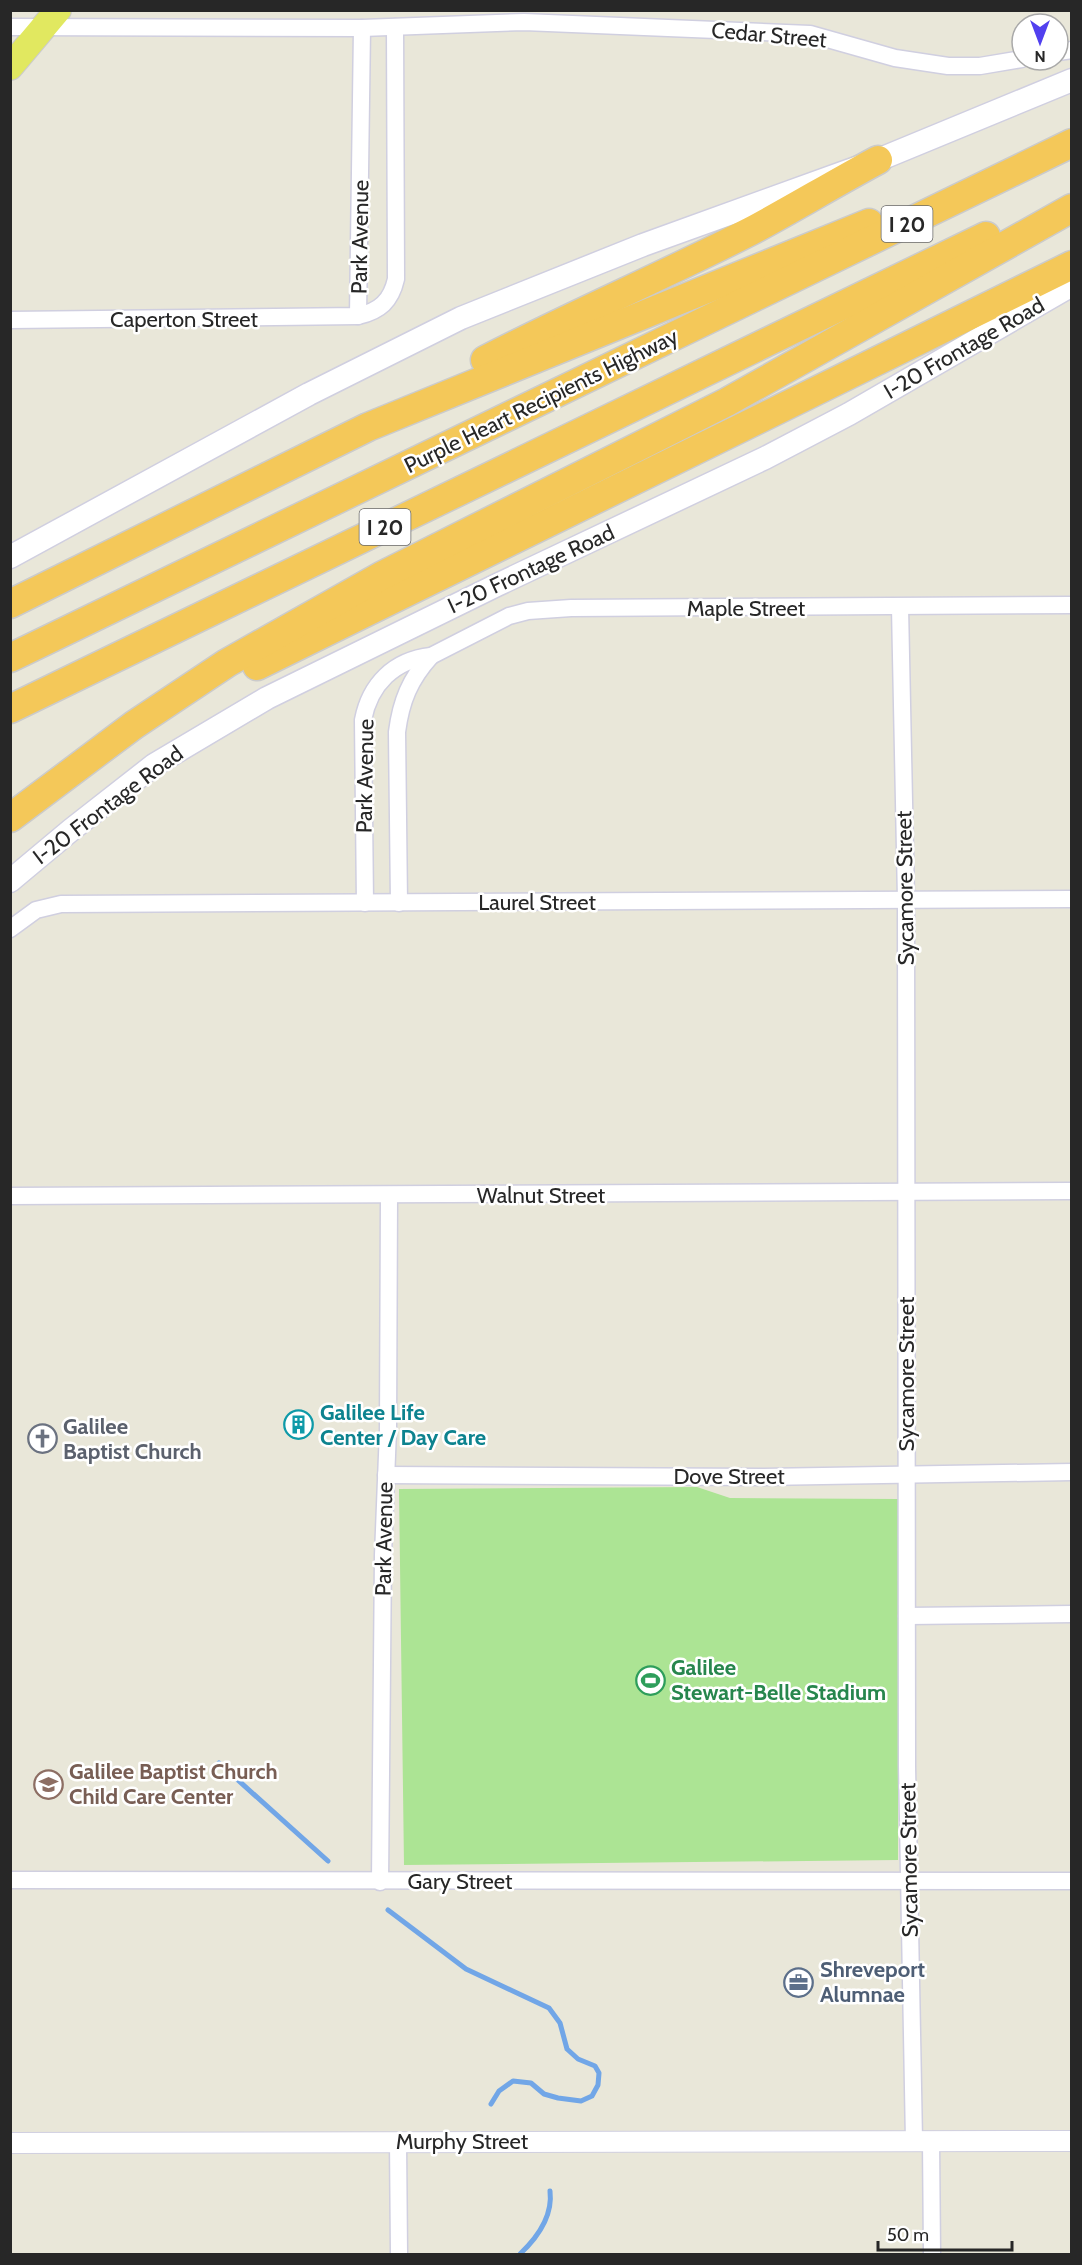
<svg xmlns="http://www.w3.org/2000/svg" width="1082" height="2265" font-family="Cabin,sans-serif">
<rect width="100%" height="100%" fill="#e9e7d9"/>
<polygon fill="#ace494" points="697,1487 730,1498 898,1499 898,1860 404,1865 399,1489"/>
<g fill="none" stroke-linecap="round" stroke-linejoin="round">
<g stroke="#71a6e7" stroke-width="5">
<polyline points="219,1763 328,1861"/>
<polyline points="388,1910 466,1969 549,2008 560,2023 567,2049 578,2059 595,2066 599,2073 598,2085 592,2096 581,2101 558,2098 544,2094 531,2083 513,2081 499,2091 491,2104"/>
<path d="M520,2254c17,-16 33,-38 30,-63"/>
</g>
<defs>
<g id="minor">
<polyline points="10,27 362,28 524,22 810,34 895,58 948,66 980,66 1022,59"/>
<polyline points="1058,52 1072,50"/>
<polyline points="358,316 362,28"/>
<path d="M10,320l348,-4c22,-5 33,-15 38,-37l-1,-252"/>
<polyline points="900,607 906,899 907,1766 914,2141"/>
<path d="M365,903l-2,-183c7,-36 31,-60 68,-64l78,-40 19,-5 43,-3 501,-3"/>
<path d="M399,903l-2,-171c4,-31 13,-53 34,-76"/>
<polyline points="10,929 36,910 61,904 1072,899"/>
<polyline points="10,1196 1072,1191"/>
<polyline points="386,1475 763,1477 1072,1472"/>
<polyline points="907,1616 1072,1614"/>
<polyline points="10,1880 1072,1881"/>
<polyline points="380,1882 383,1555 388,1430 389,1196"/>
<polyline points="398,2141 399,2254"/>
<polyline points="931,2141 932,2254"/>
</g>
<polyline id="tertiary" points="10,2143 1072,2141"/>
<g id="secondary">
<polyline points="10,557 309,394 461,318 643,245 878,160 1072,80"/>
<polyline points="10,881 71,830 154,765 267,698 497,585 765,458 849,414 1072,285"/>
</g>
<polyline id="primary" points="10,67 58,10"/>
<g id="motorway">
<path d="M485,360c87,-45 178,-84 266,-129 43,-23 84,-48 127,-71"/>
<polyline points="10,604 368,427 869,223"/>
<polyline points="10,658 1072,143"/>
<polyline points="257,666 1072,265"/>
<polyline points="10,709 986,236"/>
<polyline points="10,818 134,725 227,663 383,575 727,402 1072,208"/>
</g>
</defs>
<use href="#minor" stroke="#d0cfe0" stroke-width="19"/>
<use href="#tertiary" stroke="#d0cfe0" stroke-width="22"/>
<use href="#secondary" stroke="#d0cfe0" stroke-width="25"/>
<use href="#primary" stroke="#cbcbcb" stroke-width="28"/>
<use href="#motorway" stroke="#cbcbcb" stroke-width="31"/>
<use href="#minor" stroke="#fff" stroke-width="16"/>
<use href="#tertiary" stroke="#fff" stroke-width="20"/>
<use href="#secondary" stroke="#fff" stroke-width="22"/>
<use href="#primary" stroke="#e1e860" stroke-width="26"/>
<use href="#motorway" stroke="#f4c859" stroke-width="28"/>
</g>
<defs>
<symbol id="building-ring" viewBox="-11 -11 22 22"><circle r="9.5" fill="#fff" stroke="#0f9aa8" stroke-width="1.5"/><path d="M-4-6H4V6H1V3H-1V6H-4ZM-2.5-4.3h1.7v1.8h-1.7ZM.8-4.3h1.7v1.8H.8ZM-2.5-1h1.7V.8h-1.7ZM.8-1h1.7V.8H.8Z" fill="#0f9aa8"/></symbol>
<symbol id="church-ring" viewBox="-11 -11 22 22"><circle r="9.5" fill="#fff" stroke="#6b7280" stroke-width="1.5"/><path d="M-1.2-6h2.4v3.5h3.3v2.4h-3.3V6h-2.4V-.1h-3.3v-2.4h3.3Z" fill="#6b7280"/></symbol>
<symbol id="stadium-ring" viewBox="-11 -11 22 22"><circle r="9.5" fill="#fff" stroke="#2e9e5b" stroke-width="1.5"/><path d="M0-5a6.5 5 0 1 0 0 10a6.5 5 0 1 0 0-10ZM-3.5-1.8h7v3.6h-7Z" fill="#2e9e5b"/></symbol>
<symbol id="school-ring" viewBox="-11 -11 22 22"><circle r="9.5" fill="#fff" stroke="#8d6e63" stroke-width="1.5"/><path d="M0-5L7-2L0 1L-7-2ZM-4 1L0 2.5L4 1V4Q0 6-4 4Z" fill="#8d6e63"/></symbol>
<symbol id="office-ring" viewBox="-11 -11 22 22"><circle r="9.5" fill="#fff" stroke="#5c6f8a" stroke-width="1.5"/><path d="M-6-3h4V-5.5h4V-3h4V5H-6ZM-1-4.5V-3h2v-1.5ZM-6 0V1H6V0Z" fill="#5c6f8a"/></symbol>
</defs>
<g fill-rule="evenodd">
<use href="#building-ring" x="282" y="1408" width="33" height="33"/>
<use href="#church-ring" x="26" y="1422" width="33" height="33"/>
<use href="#stadium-ring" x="634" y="1664" width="33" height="33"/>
<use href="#school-ring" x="32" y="1768" width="33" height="33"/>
<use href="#office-ring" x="782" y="1966" width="33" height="33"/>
</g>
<g text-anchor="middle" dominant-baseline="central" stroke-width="5" stroke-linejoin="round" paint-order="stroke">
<g fill="#fff" stroke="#686868" stroke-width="1.5">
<rect x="881.5" y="206" width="51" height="36" rx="4.5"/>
<rect x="359.5" y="509" width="51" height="36" rx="4.5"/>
</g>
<g font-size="21" font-weight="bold" fill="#272727">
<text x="907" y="224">I 20</text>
<text x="385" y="527">I 20</text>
</g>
<g font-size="22" fill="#272727" stroke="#fff">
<text transform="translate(769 35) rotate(5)">Cedar Street</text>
<text transform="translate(360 237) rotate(-89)">Park Avenue</text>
<text x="184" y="319">Caperton Street</text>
<text transform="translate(964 348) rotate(-30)">I-20 Frontage Road</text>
<text transform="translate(541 401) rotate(-26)">Purple Heart Recipients Highway</text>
<text transform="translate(531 569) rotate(-25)">I-20 Frontage Road</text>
<text x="746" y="608">Maple Street</text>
<text transform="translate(365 776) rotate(-89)">Park Avenue</text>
<text transform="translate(108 805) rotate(-37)">I-20 Frontage Road</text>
<text transform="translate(905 888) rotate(-91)">Sycamore Street</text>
<text x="537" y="902">Laurel Street</text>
<text x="541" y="1195">Walnut Street</text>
<text transform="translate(906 1374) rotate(-90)">Sycamore Street</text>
<text x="729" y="1476">Dove Street</text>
<text transform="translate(384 1539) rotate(-89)">Park Avenue</text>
<text transform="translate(909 1860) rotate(-91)">Sycamore Street</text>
<text x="460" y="1881">Gary Street</text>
<text x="462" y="2141">Murphy Street</text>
</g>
<g font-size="22" font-weight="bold" fill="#0d838f" stroke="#fff" text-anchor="start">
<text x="320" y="1412">Galilee Life<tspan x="320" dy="25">Center / Day Care</tspan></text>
</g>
<g font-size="22" font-weight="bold" fill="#5b616d" stroke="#fff" text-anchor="start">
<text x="63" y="1426">Galilee<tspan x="63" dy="25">Baptist Church</tspan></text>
</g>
<g font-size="22" font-weight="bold" fill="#27864d" stroke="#fff" text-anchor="start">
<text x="671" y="1667">Galilee<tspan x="671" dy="25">Stewart-Belle Stadium</tspan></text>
</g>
<g font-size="22" font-weight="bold" fill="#785e54" stroke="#fff" text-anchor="start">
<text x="69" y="1771">Galilee Baptist Church<tspan x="69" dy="25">Child Care Center</tspan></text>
</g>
<g font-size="22" font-weight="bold" fill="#4e5e75" stroke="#fff" text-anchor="start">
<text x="820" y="1969">Shreveport<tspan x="820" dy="25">Alumnae</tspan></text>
</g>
</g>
<rect width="1082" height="2265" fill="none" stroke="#272727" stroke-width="24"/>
<g transform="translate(1040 42) rotate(180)"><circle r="28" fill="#ffffff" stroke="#a9a9a9" stroke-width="1.5"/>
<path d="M0-4.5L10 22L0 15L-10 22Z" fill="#5140ef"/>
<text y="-9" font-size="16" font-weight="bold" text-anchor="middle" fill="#272727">N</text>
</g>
<path d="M878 2241v9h134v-9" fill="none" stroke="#272727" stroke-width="3"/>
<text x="887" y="2241" font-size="18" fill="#272727" stroke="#ffffff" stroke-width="4.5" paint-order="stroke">50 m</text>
</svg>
